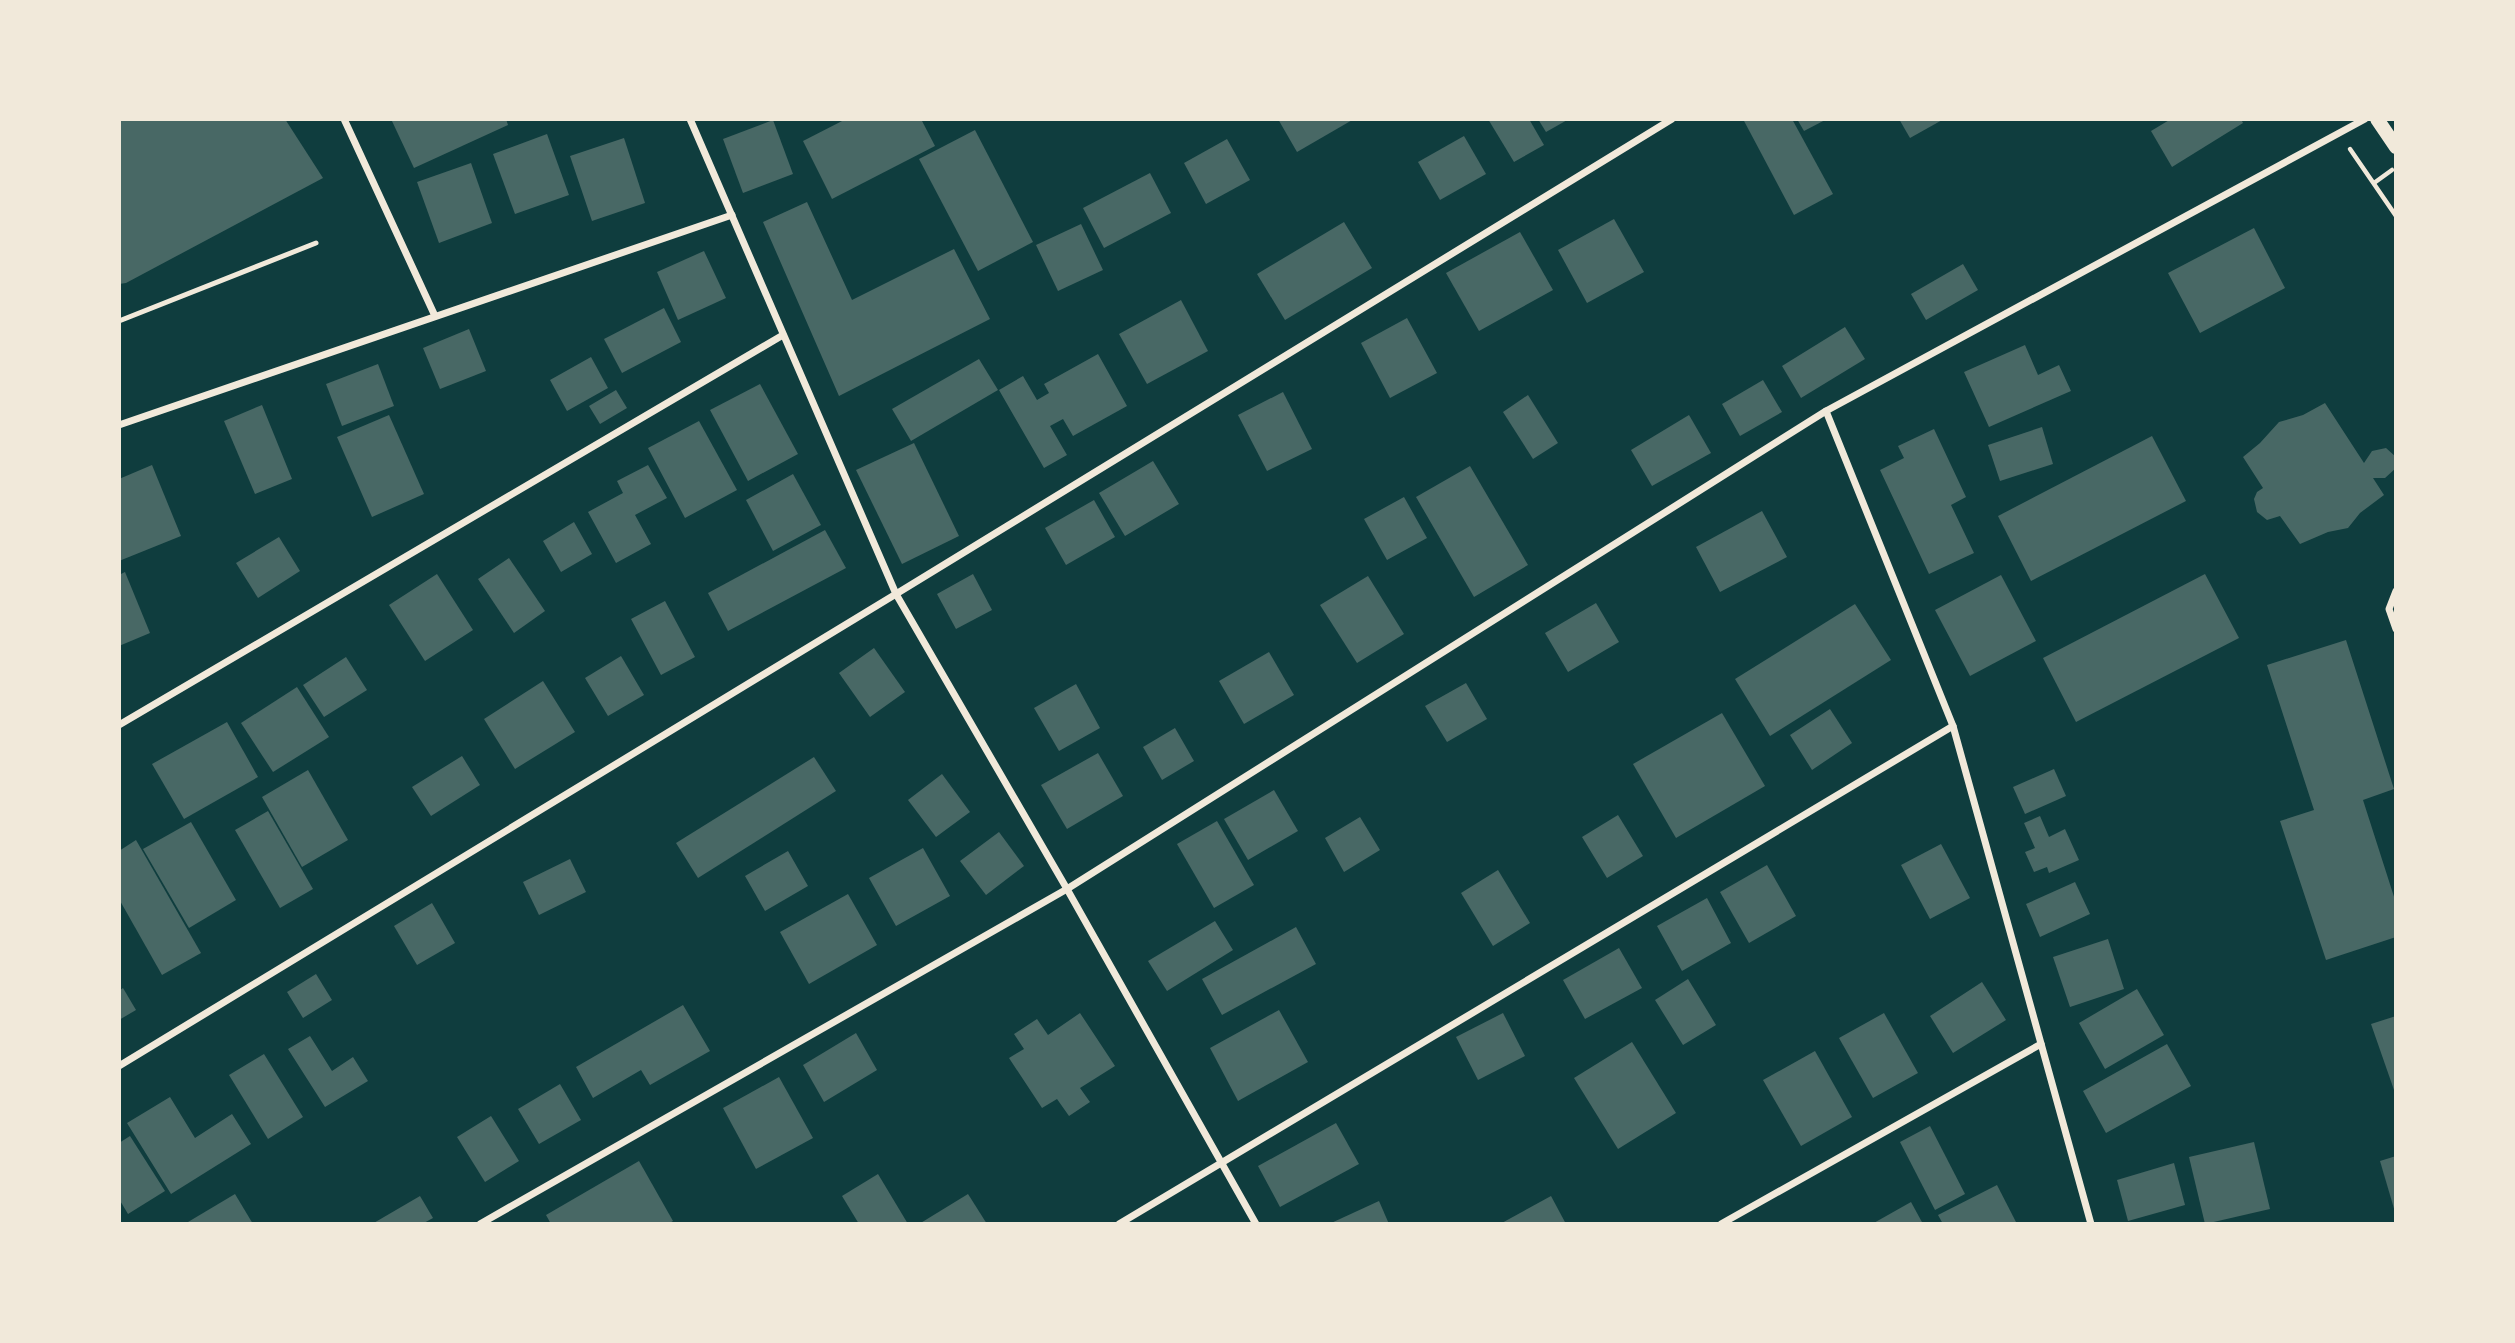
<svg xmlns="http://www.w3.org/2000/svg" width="2515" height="1343" font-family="'Fira Sans',sans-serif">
<rect width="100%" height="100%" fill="#0f3d3e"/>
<g fill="#486865">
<polygon points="119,119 285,119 323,178 126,283 119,284"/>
<polygon points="391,119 506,119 508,125 414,168"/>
<polygon points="846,119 921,119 935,146 832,199 803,141"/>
<polygon points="1278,119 1354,119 1297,152"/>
<polygon points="1488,119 1529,119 1544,145 1514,162"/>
<polygon points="1538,119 1569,119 1546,132"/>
<polygon points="1743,119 1792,119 1833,194 1794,215"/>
<polygon points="1797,119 1827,119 1804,131"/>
<polygon points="1899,119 1944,119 1910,138"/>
<polygon points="2171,119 2241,119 2243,123 2172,167 2151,131"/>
<polygon points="773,120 793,174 743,193 723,139"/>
<polygon points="975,130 1033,242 978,271 919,159"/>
<polygon points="547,134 569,195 515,214 493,154"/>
<polygon points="1464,136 1486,174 1440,200 1418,162"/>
<polygon points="624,138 645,203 592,221 570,156"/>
<polygon points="1227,139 1250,180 1206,204 1184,163"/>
<polygon points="471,163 492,223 439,243 417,182"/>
<polygon points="1150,173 1171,213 1104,248 1083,208"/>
<polygon points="807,202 852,300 954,249 990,319 839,396 763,222"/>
<polygon points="1614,219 1644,272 1587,303 1558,250"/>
<polygon points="1344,222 1372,268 1285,320 1257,274"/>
<polygon points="1081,224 1103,270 1058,291 1036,245"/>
<polygon points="2254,228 2285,288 2200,333 2168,273"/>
<polygon points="1520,232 1553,290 1479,331 1446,273"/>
<polygon points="704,251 726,298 678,320 657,272"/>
<polygon points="1963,264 1978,290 1926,320 1911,294"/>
<polygon points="1181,300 1208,351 1147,384 1119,334"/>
<polygon points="664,308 681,342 622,373 604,339"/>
<polygon points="1407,318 1437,373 1390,398 1361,343"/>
<polygon points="1845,327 1865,359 1801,398 1782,366"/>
<polygon points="469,329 486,371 440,389 423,348"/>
<polygon points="2025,345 2038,375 2059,365 2071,391 1989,427 1964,372"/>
<polygon points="1098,354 1127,406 1073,436 1063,419 1050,426 1067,455 1044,468 999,390 1023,376 1037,400 1049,393 1044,384"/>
<polygon points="591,357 608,388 567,411 550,380"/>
<polygon points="979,359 998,390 911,441 892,409"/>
<polygon points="378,364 394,406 342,426 326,384"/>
<polygon points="1763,380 1782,412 1740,436 1722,404"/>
<polygon points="760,384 798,454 748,481 710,410"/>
<polygon points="616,390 627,408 600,424 589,406"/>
<polygon points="1283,392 1312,449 1267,471 1238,415"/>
<polygon points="1528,395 1558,443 1533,459 1503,412"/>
<polygon points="2325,403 2364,463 2372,451 2386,448 2396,457 2396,468 2385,478 2373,478 2384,495 2360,513 2348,528 2328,532 2300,544 2280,516 2267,520 2257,512 2254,499 2257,492 2263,488 2243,457 2260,443 2279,422 2303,415"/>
<polygon points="262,405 292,479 255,494 224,421"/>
<polygon points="389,415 424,494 372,517 337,437"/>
<polygon points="1689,415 1711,453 1652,486 1631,450"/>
<polygon points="699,421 737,490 685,518 648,448"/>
<polygon points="2042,427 2053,464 2000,481 1988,445"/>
<polygon points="1934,429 1966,497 1951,505 1974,553 1929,574 1880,470 1904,458 1898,446"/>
<polygon points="2152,436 2186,501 2031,581 1998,516"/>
<polygon points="914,443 959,536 902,564 856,470"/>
<polygon points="1153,461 1179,504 1125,536 1099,493"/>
<polygon points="152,465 181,536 119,561 119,479"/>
<polygon points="648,465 667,498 635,515 651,544 616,563 588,512 623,493 617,481"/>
<polygon points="1470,466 1528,565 1474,597 1416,497"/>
<polygon points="793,474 821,525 773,551 746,500"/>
<polygon points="1404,497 1427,538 1387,560 1364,519"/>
<polygon points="1094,500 1115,537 1066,565 1045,528"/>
<polygon points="1762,511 1787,557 1720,592 1696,547"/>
<polygon points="574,522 592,554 561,572 543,541"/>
<polygon points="825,530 846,568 728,631 708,593"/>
<polygon points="279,537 300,571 258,598 236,563"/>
<polygon points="509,558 545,611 514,633 478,579"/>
<polygon points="125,572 150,633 119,646 119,575"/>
<polygon points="437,574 473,630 425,661 389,605"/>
<polygon points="973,574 992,610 956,629 937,594"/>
<polygon points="2205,574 2239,638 2076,722 2043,658"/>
<polygon points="2001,575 2036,641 1970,676 1935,610"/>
<polygon points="1368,576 1404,634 1357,663 1320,605"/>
<polygon points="665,601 695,657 661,675 631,619"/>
<polygon points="1596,603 1619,642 1568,672 1545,633"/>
<polygon points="1855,604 1891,660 1770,736 1735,679"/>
<polygon points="2346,640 2394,789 2363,800 2396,903 2396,937 2326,960 2280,821 2314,810 2267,665"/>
<polygon points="874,648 905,692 870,717 839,673"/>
<polygon points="1269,652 1294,695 1244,724 1219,681"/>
<polygon points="621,656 644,695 608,716 585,678"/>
<polygon points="346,657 367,690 324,717 303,685"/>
<polygon points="543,681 575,732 515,769 484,719"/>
<polygon points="1466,683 1487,719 1447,742 1425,706"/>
<polygon points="1076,684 1100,728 1059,751 1034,708"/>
<polygon points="297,687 329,737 273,772 241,723"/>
<polygon points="1830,709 1852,743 1812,770 1790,735"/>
<polygon points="1722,713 1765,786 1676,838 1633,764"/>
<polygon points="227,722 258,777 184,819 152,764"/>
<polygon points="1175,728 1194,761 1162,780 1143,747"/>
<polygon points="1098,753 1123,796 1067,829 1041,785"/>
<polygon points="462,756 480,785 431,816 412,787"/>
<polygon points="814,757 836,791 698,878 676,843"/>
<polygon points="2054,769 2066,796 2025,814 2013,787"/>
<polygon points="308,770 348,840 302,867 262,797"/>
<polygon points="942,774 970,812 936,837 908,800"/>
<polygon points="1274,790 1298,831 1248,860 1224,819"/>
<polygon points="268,811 313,889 280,908 235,830"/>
<polygon points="1618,815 1643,856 1607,878 1582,837"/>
<polygon points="2040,816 2049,837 2065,829 2079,860 2049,873 2047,867 2034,872 2025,852 2035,848 2024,823"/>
<polygon points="1360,817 1380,850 1344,872 1325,838"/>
<polygon points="1217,821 1254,885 1214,908 1177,844"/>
<polygon points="191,822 236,900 189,928 143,849"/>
<polygon points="999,832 1024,866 986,895 960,861"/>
<polygon points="136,840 201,953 162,975 119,899 119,851"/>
<polygon points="1941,844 1970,898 1930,919 1901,865"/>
<polygon points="923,848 950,896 896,926 869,878"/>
<polygon points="788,851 808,886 765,911 745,876"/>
<polygon points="570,859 586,892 539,915 523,882"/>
<polygon points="1767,865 1796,916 1749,943 1720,892"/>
<polygon points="1498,870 1530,923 1493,946 1461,893"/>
<polygon points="2075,882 2090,914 2040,937 2026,904"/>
<polygon points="848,894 877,945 809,984 780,932"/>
<polygon points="1707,898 1731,943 1682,971 1657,926"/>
<polygon points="432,903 455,943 417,965 394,926"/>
<polygon points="1215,921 1233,950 1167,991 1148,961"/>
<polygon points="1296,927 1316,964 1222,1015 1202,979"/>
<polygon points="2108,939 2124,989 2070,1007 2053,957"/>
<polygon points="1619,948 1642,988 1585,1019 1563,980"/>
<polygon points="316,974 332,1000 303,1018 287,992"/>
<polygon points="1688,979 1716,1025 1683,1045 1655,1000"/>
<polygon points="1982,982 2006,1020 1953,1053 1930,1016"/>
<polygon points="123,988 136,1010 119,1020 119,991"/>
<polygon points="2137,989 2164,1035 2105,1069 2079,1023"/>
<polygon points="683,1005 710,1051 650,1085 641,1070 593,1098 576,1067"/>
<polygon points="1279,1010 1308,1062 1238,1101 1210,1048"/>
<polygon points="1080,1013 1115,1066 1080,1088 1090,1102 1069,1116 1057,1099 1042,1108 1009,1058 1024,1049 1014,1034 1037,1019 1048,1035"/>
<polygon points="1503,1013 1525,1056 1478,1080 1456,1037"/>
<polygon points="1884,1013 1918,1073 1873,1098 1839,1038"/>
<polygon points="2396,1016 2396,1089 2394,1090 2371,1024"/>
<polygon points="856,1033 877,1070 824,1102 803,1065"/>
<polygon points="310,1036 332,1071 353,1057 368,1081 325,1107 288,1049"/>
<polygon points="1632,1042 1676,1113 1618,1149 1574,1078"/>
<polygon points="2167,1044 2191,1086 2106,1133 2083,1091"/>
<polygon points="1815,1051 1852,1117 1801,1146 1763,1080"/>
<polygon points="264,1054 303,1117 268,1139 229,1075"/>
<polygon points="779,1077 813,1138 756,1169 723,1108"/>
<polygon points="560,1084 581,1120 539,1144 518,1109"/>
<polygon points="170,1097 195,1138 232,1114 251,1144 171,1194 127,1123"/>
<polygon points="491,1116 519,1161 485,1182 457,1137"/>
<polygon points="1336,1123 1359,1164 1280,1207 1258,1166"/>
<polygon points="1930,1126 1965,1194 1935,1210 1900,1142"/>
<polygon points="130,1136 165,1191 128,1214 119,1199 119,1143"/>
<polygon points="2254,1142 2270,1209 2205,1224 2189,1157"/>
<polygon points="2396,1156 2396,1212 2395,1212 2380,1161"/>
<polygon points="639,1161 673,1221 668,1224 551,1224 546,1215"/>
<polygon points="2174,1163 2185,1205 2128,1221 2117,1180"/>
<polygon points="878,1174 908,1224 859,1224 842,1196"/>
<polygon points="1997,1185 2017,1224 1943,1224 1938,1215"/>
<polygon points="235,1194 253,1224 190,1224 188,1222"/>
<polygon points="968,1194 987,1224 919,1224"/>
<polygon points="420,1196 433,1218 422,1224 372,1224"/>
<polygon points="1551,1196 1566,1224 1500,1224"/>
<polygon points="1379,1201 1389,1224 1329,1224"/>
<polygon points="1911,1202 1923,1224 1872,1224"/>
</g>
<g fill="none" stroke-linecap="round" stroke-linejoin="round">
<g stroke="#f1e9da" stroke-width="4.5">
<polyline points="2350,149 2396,216"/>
<polyline points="2374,183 2392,170"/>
</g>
<polyline stroke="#f1e9da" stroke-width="5" points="119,321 316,243"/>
<g stroke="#f1e9da" stroke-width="7">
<polyline points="344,119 435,316"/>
<polyline points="690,119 896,594 1067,889 1256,1224"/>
<polyline points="1826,411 1953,726 2091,1224"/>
<polyline points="119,425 732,215"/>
<polyline points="2396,591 2389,609 2396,629"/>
<polyline points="119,725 783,335"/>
<polyline points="119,1066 896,594 1672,119"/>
<polyline points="480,1224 1067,889 1826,411 2365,119"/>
<polyline points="1119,1224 1953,726"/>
<polyline points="1721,1224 2041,1044"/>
</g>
<polyline stroke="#f1e9da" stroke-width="14" points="2377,119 2396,147"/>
</g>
<rect width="2515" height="1343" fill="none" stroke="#f1e9da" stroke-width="242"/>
</svg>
